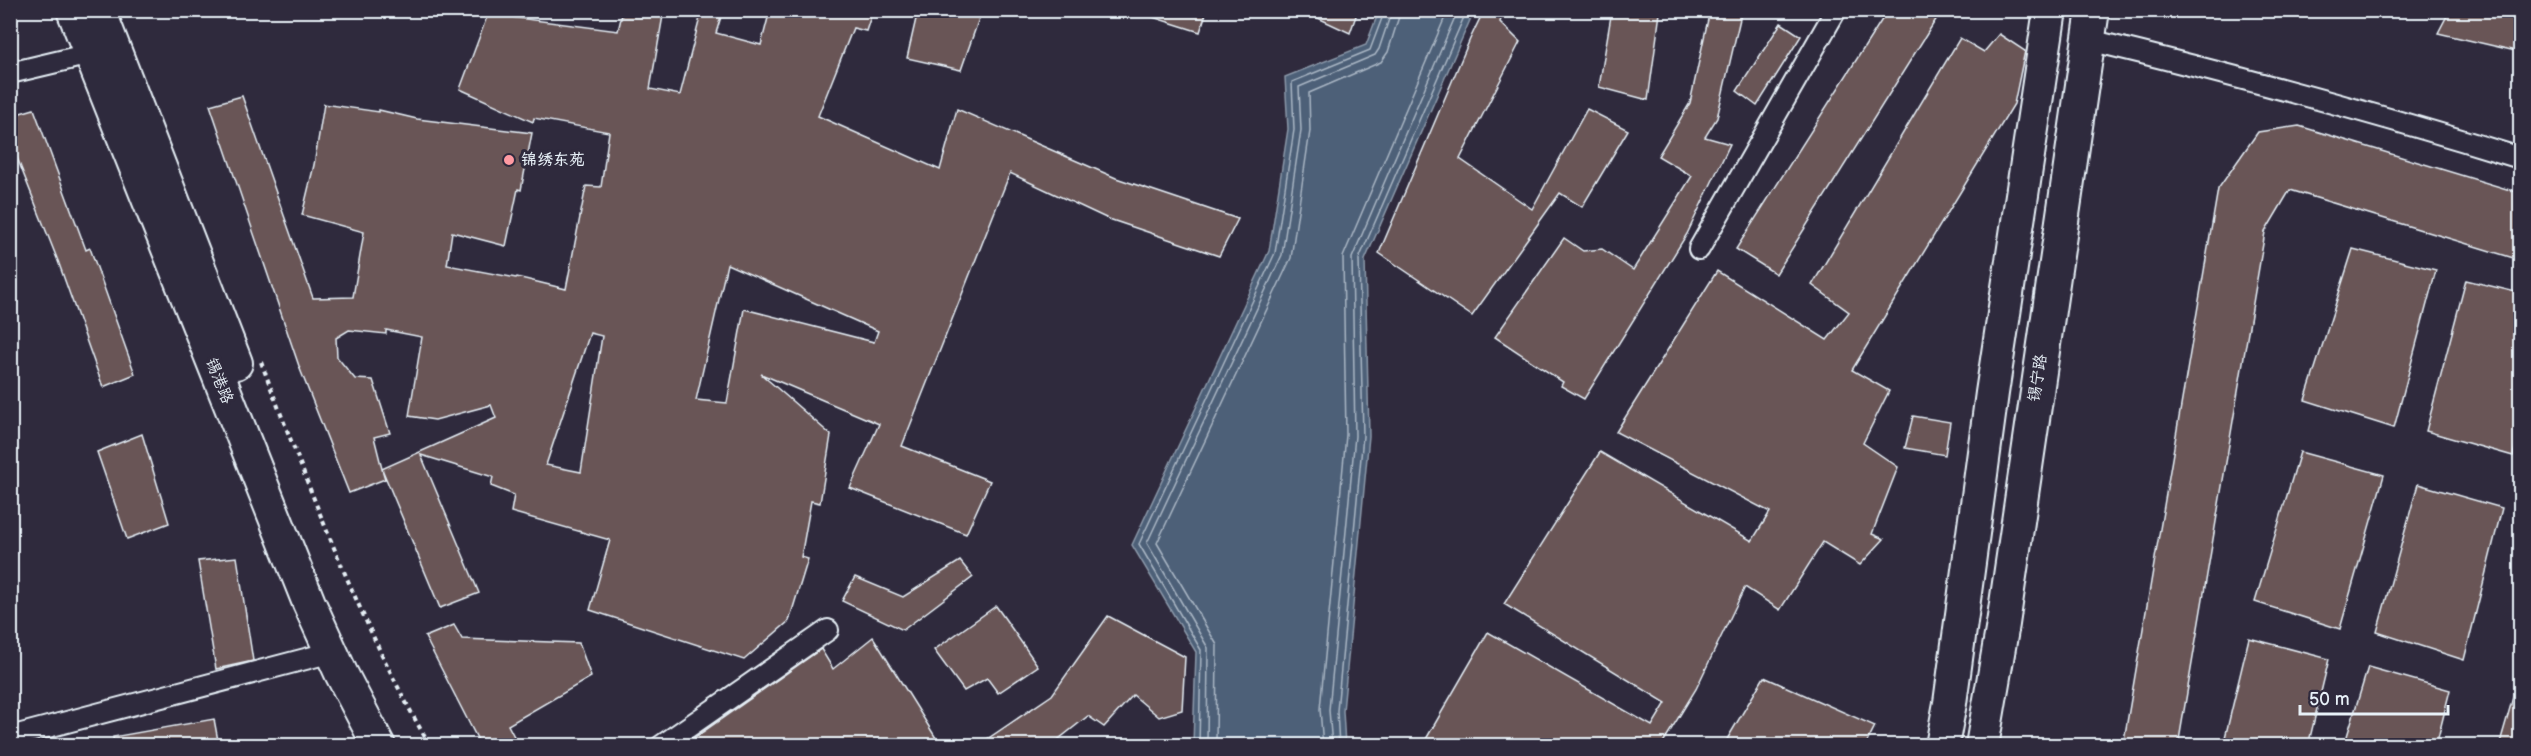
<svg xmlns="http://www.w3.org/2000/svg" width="2531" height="756" font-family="'Balsamiq Sans','LXGW WenKai TC',sans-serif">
<rect width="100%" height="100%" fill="#2f2a3d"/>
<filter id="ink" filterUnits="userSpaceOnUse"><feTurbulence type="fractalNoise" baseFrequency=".0167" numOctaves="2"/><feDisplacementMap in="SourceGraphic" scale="12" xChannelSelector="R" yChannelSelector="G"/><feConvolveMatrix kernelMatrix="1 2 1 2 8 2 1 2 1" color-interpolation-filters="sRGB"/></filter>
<g filter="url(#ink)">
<polygon fill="#4e6078" stroke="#8c9aab" stroke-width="1.5" points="1379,11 1474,11 1365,260 1369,436 1343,711 1345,745 1193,745 1196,652 1132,545 1269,251 1288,129 1285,77 1366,45"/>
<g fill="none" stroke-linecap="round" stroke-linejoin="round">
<g stroke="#aab7c5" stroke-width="1.5">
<polyline points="1199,746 1201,650 1139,544 1275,253 1294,130 1292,82 1370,50 1385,10"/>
<polyline points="1207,746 1208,648 1147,543 1282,255 1301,130 1299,87 1375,55 1379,49 1392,10"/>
<polyline points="1216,746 1217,645 1157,543 1291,258 1310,131 1309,93 1381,62 1388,52 1401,10"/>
<polyline points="1323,746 1320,709 1346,435 1343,257 1448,10"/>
<polyline points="1332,746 1329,710 1355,436 1352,258 1458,10"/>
<polyline points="1339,746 1337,711 1363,436 1359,259 1467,10"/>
</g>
</g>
<g fill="#695557" stroke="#e8f1f8" stroke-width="1.5" fill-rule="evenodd">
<path d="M623,10h41l-14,79 30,6 22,-85h21l-7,23 45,12 9,-35h103l-7,21 -13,-3 -35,88 122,54 17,-61 159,69 122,41 -19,37 -113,-38 -96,-45 -108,273 88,35 -24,53 -116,-46 29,-64 -118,-50 70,61 -11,68 -9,-2 -10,56 7,2 -19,62 -45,39 -154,-50 20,-70 -99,-28 3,-17 -23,-9 2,-9 -72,-22 58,138 -39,15 -58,-139 3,10 -36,14 -49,-124 -90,-264 32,-9 71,202 40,-1 11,-65 -62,-17 12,-50 10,-61 55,8v-2l38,9 115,14 -11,57 -3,-1 -12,57 -54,-14 -5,33 69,13 1,-1 49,12 20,-103 15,1 8,-55 -75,-14 -1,4 -73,-33 28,-75 130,17zM727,264l151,67 -4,11 -130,-33 -17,94 -31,-3zM349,330l37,4v-4l36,7 -13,79 26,4 56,-15 5,13 -114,51 -8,-32 16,-4 -17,-53 -18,-1 -18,-22 -1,-19zM590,333l12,3 -21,136 -35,-7z"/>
<polygon points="918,10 982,10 961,70 907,58"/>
<polygon points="1143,10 1207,10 1200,32 1143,14"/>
<polygon points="1301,10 1358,10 1350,33"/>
<polygon points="1484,10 1504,10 1500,22 1520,42 1460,159 1532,209 1587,109 1628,130 1582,207 1560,193 1472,316 1379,253 1470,39"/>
<polygon points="1612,10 1660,13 1648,100 1599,87"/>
<polygon points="1710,10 1742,10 1717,118 1705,137 1730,144 1687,234 1584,399 1561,386 1563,382 1495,337 1564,238 1583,251 1602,249 1633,270 1692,176 1658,156 1690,103"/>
<polygon points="1888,10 1942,10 1776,274 1736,249"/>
<polygon points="2450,10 2520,10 2520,52 2438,33"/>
<polygon points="1781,23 1801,36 1757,106 1737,91"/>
<polygon points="1999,34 2025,51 2014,104 1852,370 1889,391 1863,443 1898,467 1872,534 1884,539 1860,565 1823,542 1780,610 1745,587 1696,689 1661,746 1422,746 1488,632 1652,726 1666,703 1504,604 1600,452 1752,541 1770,512 1616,432 1717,271 1827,340 1849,312 1812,285 1960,38 1984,52"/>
<polygon points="34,109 86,250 90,248 135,374 103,387 58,261 10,140 10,116"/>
<polygon points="2299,126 2520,193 2520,260 2290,190 2265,232 2178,746 2123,746 2218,189 2258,132"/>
<polygon points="2353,249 2436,270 2394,428 2305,400"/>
<polygon points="2466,280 2520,293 2520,429 2513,456 2426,431"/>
<polygon points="1913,416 1950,422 1945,455 1905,448"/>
<polygon points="142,434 169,523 127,539 97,452"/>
<polygon points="2300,452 2384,475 2340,629 2255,602"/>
<polygon points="2418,484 2502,508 2464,660 2377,632"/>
<polygon points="237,557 253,661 216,669 198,561"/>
<polygon points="960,561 973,577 903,630 842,601 855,577 903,597"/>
<polygon points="996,606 1038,666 998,693 987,678 964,691 934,650"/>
<polygon points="1108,616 1185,657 1182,710 1159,717 1133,695 1104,727 1088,716 1050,746 977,746 1052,695"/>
<polygon points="454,625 462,639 579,643 591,677 508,725 519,746 481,746 425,637"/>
<polygon points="873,637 941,746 683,746 821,649 833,669"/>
<polygon points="2249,638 2329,659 2308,746 2223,746"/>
<polygon points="2368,667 2450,690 2436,746 2344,746"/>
<polygon points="1764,677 1875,726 1865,746 1723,746"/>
<polygon points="2516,687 2520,687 2520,746 2499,746"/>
<polygon points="214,719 219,746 114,746 113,737"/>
</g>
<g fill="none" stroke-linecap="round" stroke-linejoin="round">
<defs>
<g id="minor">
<path d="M2089,40c145,35 289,74 431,118"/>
<polyline points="10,73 90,54"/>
<polyline points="1699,249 1836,10"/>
<polyline points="10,737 332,652"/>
<polyline points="661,746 828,630"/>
</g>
<g id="primary">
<polyline points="73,10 309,603 341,673 379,746"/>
<polyline points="99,10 236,363"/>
<polyline points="1942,746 1950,703 1992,393 2050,10"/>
<polyline points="1982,746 2003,624 2093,10"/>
</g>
</defs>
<use href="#minor" stroke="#e8f1f8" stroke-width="24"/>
<use href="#primary" stroke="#e8f1f8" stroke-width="36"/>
<path stroke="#e8f1f8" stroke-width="4" stroke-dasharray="4.5 4.5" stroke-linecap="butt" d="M261,362c50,131 99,262 169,384"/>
<use href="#minor" stroke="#2f2a3d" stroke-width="20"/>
<use href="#primary" stroke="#2f2a3d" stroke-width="32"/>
</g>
</g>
<circle fill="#ff9aa2" stroke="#2f2a3d" stroke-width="2" cx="509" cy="160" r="6"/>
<g text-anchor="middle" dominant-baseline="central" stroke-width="6" stroke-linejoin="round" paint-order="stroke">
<g font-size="16" font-weight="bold" fill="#e8f1f8" stroke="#2f2a3d" text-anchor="start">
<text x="521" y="160">锦绣东苑</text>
</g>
<g font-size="16" fill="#e8f1f8" stroke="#2f2a3d">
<text transform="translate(2038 378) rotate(-81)">锡宁路</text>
<text transform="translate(219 381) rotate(68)">锡港路</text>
</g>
</g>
<rect width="2531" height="756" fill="none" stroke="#2f2a3d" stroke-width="36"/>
<rect x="18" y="18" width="2495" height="720" fill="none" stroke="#e8f1f8" stroke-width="2" filter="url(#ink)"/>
<path d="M2300 705v9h148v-9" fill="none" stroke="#e8f1f8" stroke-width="3"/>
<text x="2309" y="705" font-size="18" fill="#e8f1f8" stroke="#2f2a3d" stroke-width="4.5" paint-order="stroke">50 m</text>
</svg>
